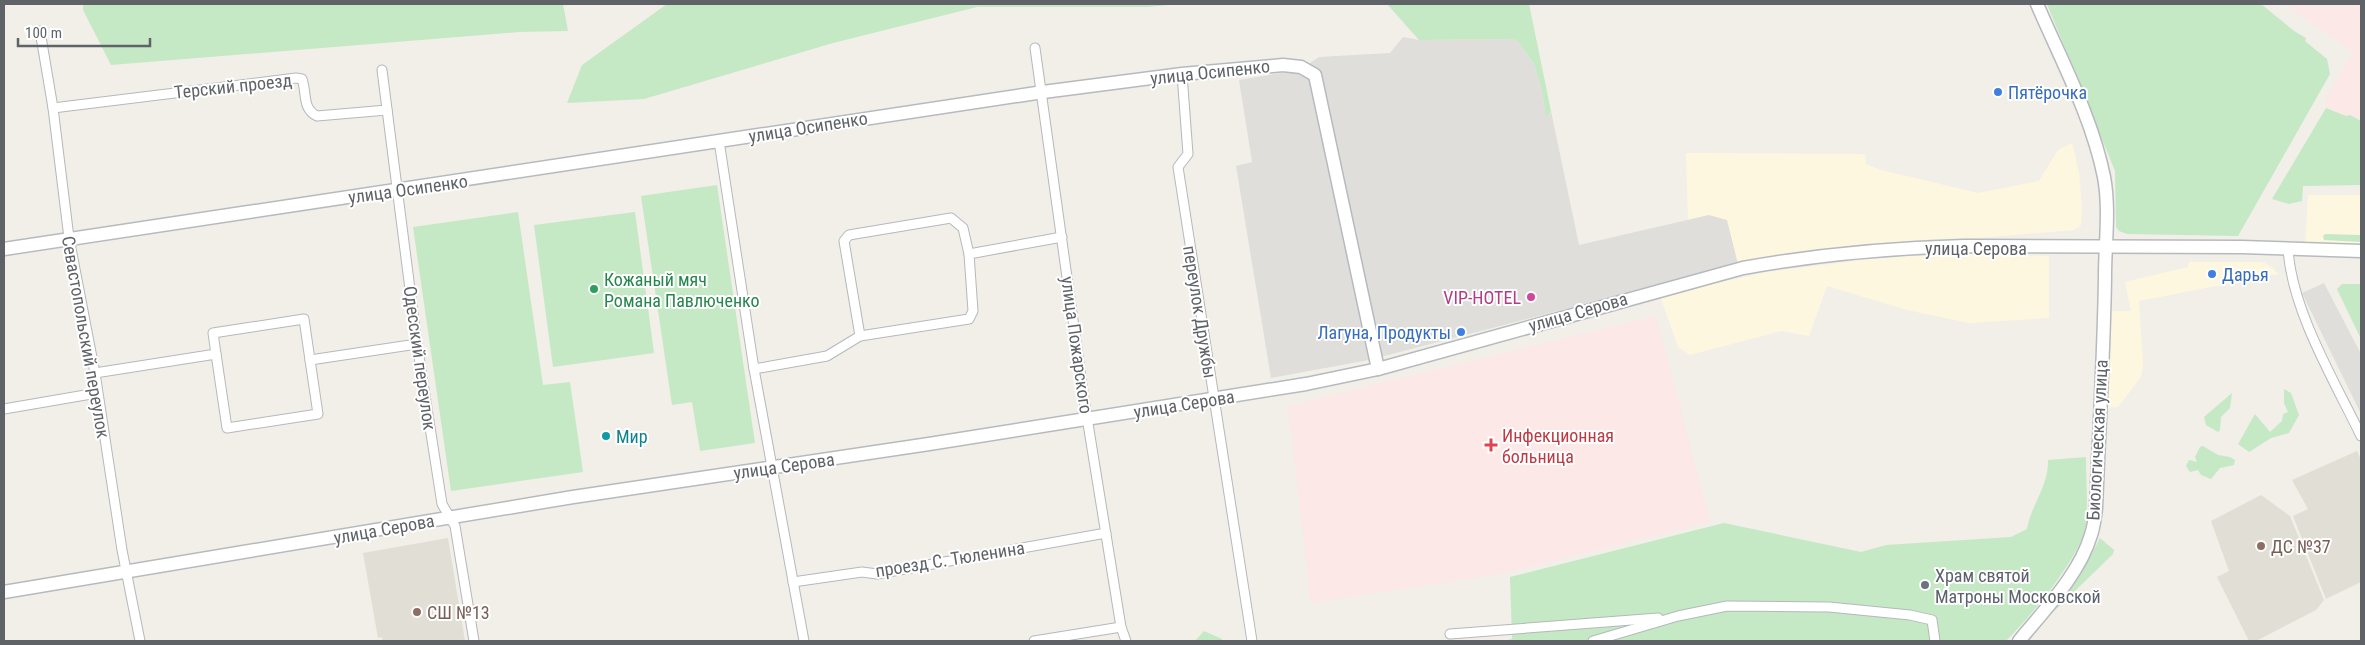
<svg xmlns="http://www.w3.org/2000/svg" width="2365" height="645" font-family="'Roboto Condensed',sans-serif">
<rect width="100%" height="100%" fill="#f1efe8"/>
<g fill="#fef7e0">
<polygon points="2072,143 2079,173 2082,208 2081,225 2074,230 1979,238 1932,239 1783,255 1738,264 1709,215 1688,220 1686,153 1865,154 1866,164 1881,170 1978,193 2039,181 2058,150"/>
<polygon points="2308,195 2361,195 2361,246 2305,244"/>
<polygon points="1918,253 2049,256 2049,318 1969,323 1907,310 1827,286 1809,336 1781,331 1690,355 1678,347 1660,296 1766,272"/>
<polygon points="2189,262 2263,262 2273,268 2278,274 2139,301 2143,363 2141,377 2118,407 2104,408 2108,311 2131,311 2125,282 2188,267"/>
</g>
<g fill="#e0deda">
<polygon points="1403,37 1419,40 1516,39 1534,64 1542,91 1546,117 1551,111 1579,245 1709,215 1727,220 1738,264 1369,360 1271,378 1236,166 1252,162 1239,80 1299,70 1319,57 1390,53"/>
<polygon points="2324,283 2361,354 2361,414 2302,293"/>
</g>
<g fill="#e1ded6">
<polygon points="2357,451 2361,460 2361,582 2326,599 2293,516 2308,509 2292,480"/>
<polygon points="2261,495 2290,516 2324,600 2316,610 2256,641 2249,641 2217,577 2229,571 2211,521"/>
<polygon points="448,538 465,641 382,641 382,637 378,638 363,553"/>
</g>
<g fill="#fce8e6">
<polygon points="2285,4 2361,4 2361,121 2350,115 2346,116 2326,108 2326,99 2353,52"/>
<polygon points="1656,316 1710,522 1505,573 1311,603 1288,406"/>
</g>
<g fill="#c5e8c5">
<polygon points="83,4 563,4 568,31 519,32 111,65 83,10"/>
<polygon points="667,4 1178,4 1148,7 977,7 833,43 644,99 567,103 582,65"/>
<polygon points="1387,4 1529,4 1551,111 1546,118 1542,91 1534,64 1516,39 1419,40"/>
<polygon points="2047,4 2261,4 2294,31 2306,38 2305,41 2327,59 2330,74 2238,236 2127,234 2119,231 2116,227 2115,171"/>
<polygon points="2326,108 2346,116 2350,115 2361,121 2361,185 2303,186 2302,201 2289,204 2272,199"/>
<polygon points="717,185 755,443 700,451 692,402 672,405 641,196"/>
<polygon points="518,212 543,385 570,382 583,472 451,491 413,227"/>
<polygon points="635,212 654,353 553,367 534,225"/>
<polygon points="2325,234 2361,235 2361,242 2324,240 2323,236"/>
<polygon points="2342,284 2361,284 2361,339 2337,289"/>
<polygon points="2284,389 2291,393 2299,415 2289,433 2271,438 2249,452 2238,444 2255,414 2270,432 2282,421 2283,414 2288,412 2284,403"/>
<polygon points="2232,393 2230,408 2221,417 2220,430 2218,432 2206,425 2204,417"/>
<polygon points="2203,446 2218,455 2230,457 2235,460 2234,465 2220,468 2211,479 2201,475 2198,470 2190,472 2186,466 2189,460 2197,462 2195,457 2200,447"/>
<path d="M2086,457c0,22 2,45 0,67 -4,32 -57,94 -80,117h-504l10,-2 -2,-62 214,-54 137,29 25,-7 125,-8 16,-8c4,-24 22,-43 21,-69z"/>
<polygon points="2100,538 2114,550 2113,554 2046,619 2081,574"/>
<polygon points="1204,631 1222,639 1222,641 1195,641"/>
</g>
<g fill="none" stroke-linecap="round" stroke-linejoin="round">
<defs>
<g id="street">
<polyline points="40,31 53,108 69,238 95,373 122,550 140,641"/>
<polyline points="1035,48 1084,399 1121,627 1126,641"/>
<polyline points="382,70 417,344 442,504 455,526 474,641"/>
<polyline points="1182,74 1188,154 1178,167 1252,641"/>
<path d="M53,108l243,-30 6,1c5,14 0,30 15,37l70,-6"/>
<polyline points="719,141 754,369 804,641"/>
<path d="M2288,249c4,62 46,131 73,187"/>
<polyline points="860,336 844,241 849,235 951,218 963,228 969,254"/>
<polyline points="216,354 213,333 304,319 310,360"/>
<polyline points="754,369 827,356 860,336 969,319 973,311 969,254 1062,237"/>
<polyline points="95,373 216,354 227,428 318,414 310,360 417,344"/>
<polyline points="4,409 97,393"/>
<polyline points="793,582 862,572 877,574 1106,533"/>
<polyline points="1450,634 1658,618"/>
<polyline points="1034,641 1121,627"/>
<polyline points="1593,641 1678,616 1727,606 1829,607 1910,615 1932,620 1935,641"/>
</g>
<g id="secondary">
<polyline points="4,249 1043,92 1182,74 1283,65 1301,67 1315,75 1378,369"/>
<path d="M4,592l569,-95 356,-53 377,-60 72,-15 365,-101c72,-13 147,-20 221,-22l278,1 119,4"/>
<path d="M2019,641c26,-32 60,-66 72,-106 3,-9 4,-18 5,-27 3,-77 8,-155 9,-232 0,-32 5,-67 -1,-99 -12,-60 -43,-117 -67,-173"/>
</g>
</defs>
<use href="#street" stroke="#b5b8bc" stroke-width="11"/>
<use href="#secondary" stroke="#b6babf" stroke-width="15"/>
<use href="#street" stroke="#fff" stroke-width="9"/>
<use href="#secondary" stroke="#fff" stroke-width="12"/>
</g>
<g fill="#3f7fe0" stroke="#fff" stroke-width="2">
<circle cx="1998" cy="92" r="5"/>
<circle cx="2212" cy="274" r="5"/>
<circle cx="1461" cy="332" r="5"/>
</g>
<circle fill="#2e9e5b" stroke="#fff" stroke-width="2" cx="594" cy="289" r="5"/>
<circle fill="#d1479c" stroke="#fff" stroke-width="2" cx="1531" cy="297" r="5"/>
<circle fill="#0f9aa8" stroke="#fff" stroke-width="2" cx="606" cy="436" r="5"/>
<path fill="#e0444e" stroke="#fff" stroke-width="2" d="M1488.5 437.5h5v5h5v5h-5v5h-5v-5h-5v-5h5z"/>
<g fill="#8d6e63" stroke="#fff" stroke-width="2">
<circle cx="2261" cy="546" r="5"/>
<circle cx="417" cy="612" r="5"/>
</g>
<circle fill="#6b7280" stroke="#fff" stroke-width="2" cx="1925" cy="585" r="5"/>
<g text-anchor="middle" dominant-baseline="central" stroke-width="4" stroke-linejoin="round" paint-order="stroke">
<g font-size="18" fill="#5f6368" stroke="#fff">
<text transform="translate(1210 72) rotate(-6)">улица Осипенко</text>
<text transform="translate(233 86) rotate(-6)">Терский проезд</text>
<text transform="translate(808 127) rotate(-9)">улица Осипенко</text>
<text transform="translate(408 189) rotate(-8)">улица Осипенко</text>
<text x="1976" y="248">улица Серова</text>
<text transform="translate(1200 312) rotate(81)">переулок Дружбы</text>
<text transform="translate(1578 312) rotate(-16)">улица Серова</text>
<text transform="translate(86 337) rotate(80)">Севастопольский переулок</text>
<text transform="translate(1077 345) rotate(82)">улица Пожарского</text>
<text transform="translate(420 358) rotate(82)">Одесский переулок</text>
<text transform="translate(1184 404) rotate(-9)">улица Серова</text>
<text transform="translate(2097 440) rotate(-87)">Биологическая улица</text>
<text transform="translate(784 466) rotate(-8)">улица Серова</text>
<text transform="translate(384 529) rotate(-10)">улица Серова</text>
<text transform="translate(950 559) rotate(-9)">проезд С. Тюленина</text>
</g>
<g font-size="18" fill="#366cbe" stroke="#fff" text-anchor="start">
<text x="2008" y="92">Пятёрочка</text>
<text x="2222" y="274">Дарья</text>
<text x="1451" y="332" text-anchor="end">Лагуна, Продукты</text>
</g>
<g font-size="18" fill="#27864d" stroke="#fff" text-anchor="start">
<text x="604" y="279">Кожаный мяч<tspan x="604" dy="21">Романа Павлюченко</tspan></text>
</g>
<g font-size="18" fill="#b23c85" stroke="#fff" text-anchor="end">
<text x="1521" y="297">VIP-HOTEL</text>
</g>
<g font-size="18" fill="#be3a42" stroke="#fff" text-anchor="start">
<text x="1502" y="435">Инфекционная<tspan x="1502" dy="21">больница</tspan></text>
</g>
<g font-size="18" fill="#0d838f" stroke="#fff" text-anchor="start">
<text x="616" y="436">Мир</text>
</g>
<g font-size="18" fill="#785e54" stroke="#fff" text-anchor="start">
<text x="2271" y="546">ДС №37</text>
<text x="427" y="612">СШ №13</text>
</g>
<g font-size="18" fill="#5b616d" stroke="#fff" text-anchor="start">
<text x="1935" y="575">Храм святой<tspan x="1935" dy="21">Матроны Московской</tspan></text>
</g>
</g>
<rect width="2365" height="645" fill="none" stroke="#5f6368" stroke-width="10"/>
<path d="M18 38v8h132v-8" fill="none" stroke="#5f6368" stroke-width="2.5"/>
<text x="25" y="38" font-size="15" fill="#5f6368" stroke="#ffffff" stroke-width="4" paint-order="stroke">100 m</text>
</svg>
